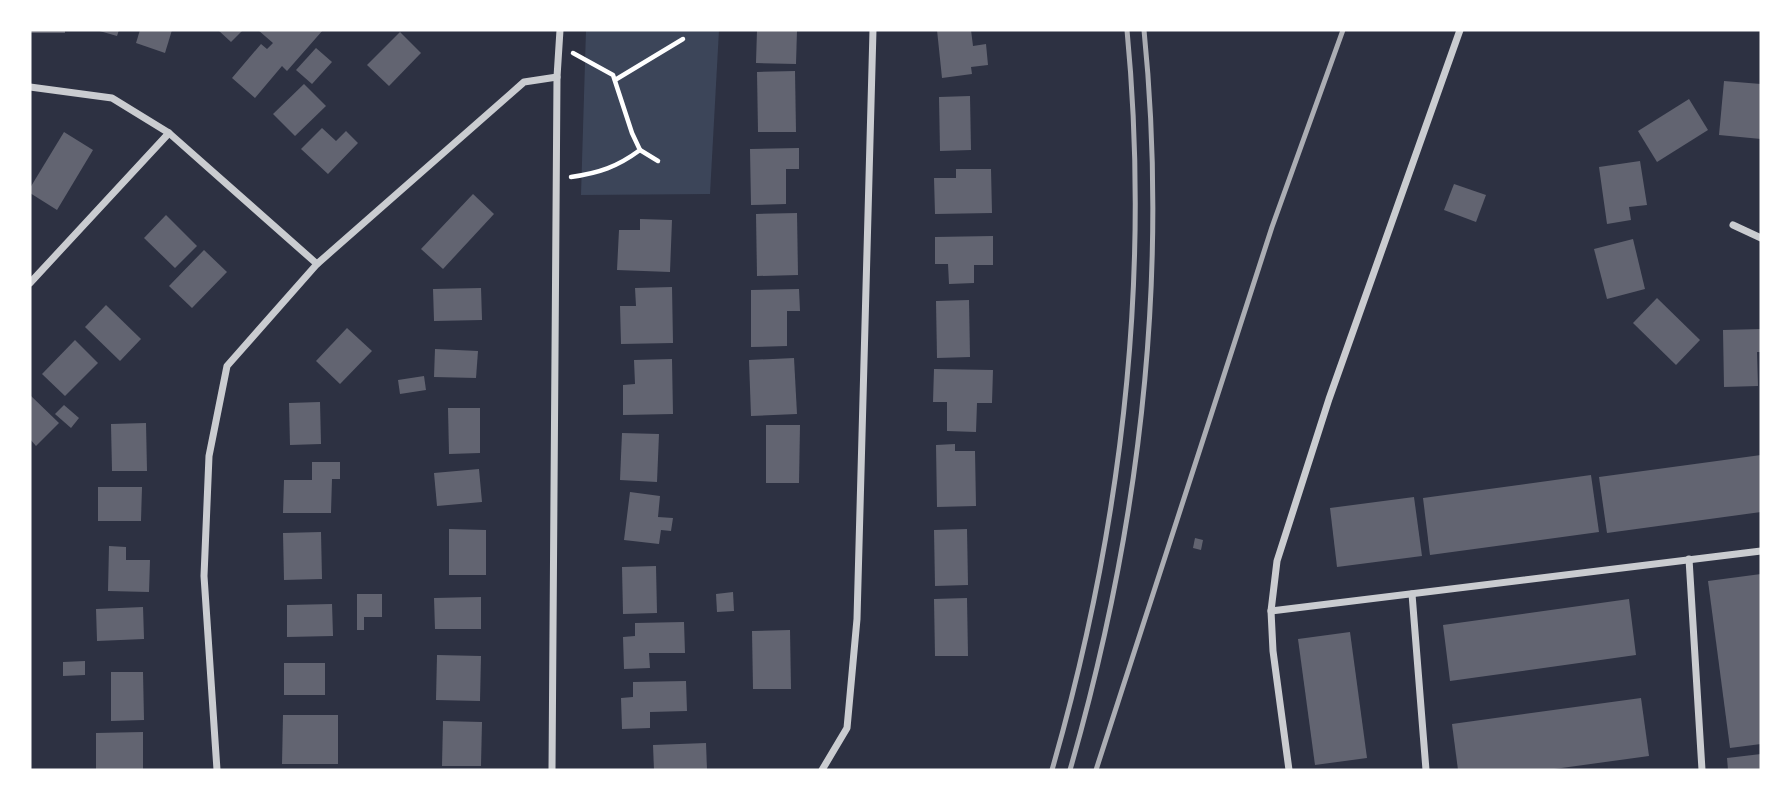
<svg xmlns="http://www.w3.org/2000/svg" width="1791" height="800" font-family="Helvetica,sans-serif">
<rect width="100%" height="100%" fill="#2d3142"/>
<polygon fill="#3c4559" points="586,30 719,30 710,194 581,195"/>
<g fill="#626471">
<rect x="30" y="30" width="35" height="3"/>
<polygon points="96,30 119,30 117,36"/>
<polygon points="140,30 172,30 165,53 136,43"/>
<polygon points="218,30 243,30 231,42"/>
<polygon points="258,30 323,30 287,71 282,66 255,98 232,78 261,44 267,49 273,43"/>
<polygon points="757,30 797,30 796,64 756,63"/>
<polygon points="937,30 971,30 973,46 986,44 988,65 971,67 972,74 942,78"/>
<polygon points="400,32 421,53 389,86 367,65"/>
<polygon points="316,48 332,62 312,84 296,70"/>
<polygon points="795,71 796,132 758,132 757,72"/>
<polygon points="1724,81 1761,84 1761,139 1719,135"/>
<polygon points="304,84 326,106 295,136 273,114"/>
<polygon points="970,96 971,150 940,151 939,97"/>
<polygon points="1689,99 1708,130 1657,162 1638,131"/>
<polygon points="322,128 336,141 346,131 358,143 328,174 301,149"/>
<polygon points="64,132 93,150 57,210 30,193 30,188"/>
<polygon points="799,148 799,169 786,169 786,204 751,205 750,149"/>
<polygon points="1640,161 1647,205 1629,207 1631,220 1607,224 1599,167"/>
<polygon points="956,169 991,169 992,213 935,214 934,178 956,178"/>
<polygon points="1454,184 1486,195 1476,222 1444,210"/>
<polygon points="473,194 494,214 443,269 421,249"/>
<polygon points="797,213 798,275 757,276 756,214"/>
<polygon points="166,215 197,246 175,268 144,238"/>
<polygon points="640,219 672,220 670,272 617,270 619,230 640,230"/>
<polygon points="993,236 993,265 974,265 974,283 949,284 948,264 935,264 935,237"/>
<polygon points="1633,239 1645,289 1607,299 1594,249"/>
<polygon points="204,250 227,272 192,308 169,286"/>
<polygon points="672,287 673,343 621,344 620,306 636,306 635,288"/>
<polygon points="481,288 482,320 434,321 433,289"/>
<polygon points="799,289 800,311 787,311 787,346 751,347 751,290"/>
<polygon points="1657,298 1700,340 1676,365 1633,323"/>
<polygon points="969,300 970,357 937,358 936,301"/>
<polygon points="106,305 141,339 120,361 85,327"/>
<polygon points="347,328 372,351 340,384 316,361"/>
<polygon points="1761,329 1761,352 1757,352 1758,386 1724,387 1723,330"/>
<polygon points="75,340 98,363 65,396 42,374"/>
<polygon points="435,349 478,351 476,378 434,377"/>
<polygon points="794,358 797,414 751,416 749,360"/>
<polygon points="672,359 673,414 623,415 623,385 635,384 634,360"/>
<polygon points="934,369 993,370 992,403 977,403 976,432 947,431 947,402 933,402"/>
<polygon points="424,376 426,390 400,394 398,380"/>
<polygon points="30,395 59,423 36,446 30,439"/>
<polygon points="320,402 321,444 290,445 289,403"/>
<polygon points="64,405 79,418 71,428 55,414"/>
<polygon points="448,408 480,408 480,453 449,454"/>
<polygon points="146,423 147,471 112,471 111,424"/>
<polygon points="766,425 800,425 799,483 766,483"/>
<polygon points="622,433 659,434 657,482 620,480"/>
<polygon points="955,444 955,451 975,451 976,506 937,507 936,445"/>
<polygon points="1761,455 1761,512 1607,533 1599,477"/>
<polygon points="312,462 340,462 340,479 332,479 331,513 283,513 284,480 312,480"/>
<polygon points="479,469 482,502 437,506 434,473"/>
<polygon points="1591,475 1599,532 1430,555 1423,498"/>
<polygon points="98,487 142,487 141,521 98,521"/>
<polygon points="630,492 660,496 658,517 673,518 671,531 661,530 659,544 624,540"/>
<polygon points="1414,497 1422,556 1337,567 1330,508"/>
<polygon points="449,529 486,530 486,575 449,575"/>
<polygon points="967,529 968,585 935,586 934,530"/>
<polygon points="321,532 322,579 284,580 283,533"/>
<polygon points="1195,538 1203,540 1201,550 1193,548"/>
<polygon points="109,546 126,547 126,560 150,560 149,592 108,591"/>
<polygon points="656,566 657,613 623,614 622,567"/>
<polygon points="1761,574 1761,744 1730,748 1708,581"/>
<polygon points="733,592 734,611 717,612 716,594"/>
<polygon points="357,594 382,594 382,617 364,617 364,630 357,630"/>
<polygon points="481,597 481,629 435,629 434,598"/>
<polygon points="967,598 968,656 935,656 934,599"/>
<polygon points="1629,599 1636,655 1450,681 1443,625"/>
<polygon points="332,604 333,636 287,637 287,605"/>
<polygon points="143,607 144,639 97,641 96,609"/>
<polygon points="684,622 685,653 649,653 650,668 624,669 623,637 635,636 635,623"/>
<polygon points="790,630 791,689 753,689 752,631"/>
<polygon points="1350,632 1367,758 1315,765 1298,639"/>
<polygon points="437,655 481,656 480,701 436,700"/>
<polygon points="85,661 85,675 63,676 63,662"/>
<rect x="284" y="663" width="41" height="32"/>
<polygon points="111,672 143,672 144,720 111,721"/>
<polygon points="686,681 687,711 650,712 650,728 622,729 621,698 633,697 633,682"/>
<polygon points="1641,698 1649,756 1547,770 1458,770 1452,724"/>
<polygon points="283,715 338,715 338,764 282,764"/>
<polygon points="443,721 482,722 481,766 442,766"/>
<polygon points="143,732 143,769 96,770 96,733"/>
<polygon points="706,743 707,770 654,770 653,745"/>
<polygon points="1761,754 1761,770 1728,770 1727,758"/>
</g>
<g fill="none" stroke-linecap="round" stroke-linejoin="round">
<g stroke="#fff" stroke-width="4.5">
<polyline points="615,80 683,39"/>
<polyline points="640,150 658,161"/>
<path d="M571,177c28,-4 46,-10 69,-27l-8,-17 -19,-58 -40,-22"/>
</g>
<g stroke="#caccd0" stroke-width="7">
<polyline points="30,87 112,98 169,133 317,264"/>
<polyline points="1733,225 1761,238"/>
<polyline points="30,283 169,133"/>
<polyline points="1689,559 1702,770"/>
<polyline points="1412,594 1426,770"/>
<polyline points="1271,611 1761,551"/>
<polyline points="217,770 204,576 209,456 227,366 317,264 524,82 557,77"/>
<polyline points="552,770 557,77 560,30"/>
<polyline points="822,770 847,728 857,619 873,30"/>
<polyline points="1289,770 1273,651 1271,611 1277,561 1329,399 1460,30"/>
</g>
<g stroke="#abadb3" stroke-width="5">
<path d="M1052,770c69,-240 99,-490 75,-740"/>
<path d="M1070,770c69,-240 99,-491 74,-740"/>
<polyline points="1096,770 1272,227 1343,30"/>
</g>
</g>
<rect width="1791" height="800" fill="none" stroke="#ffffff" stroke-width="63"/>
</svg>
